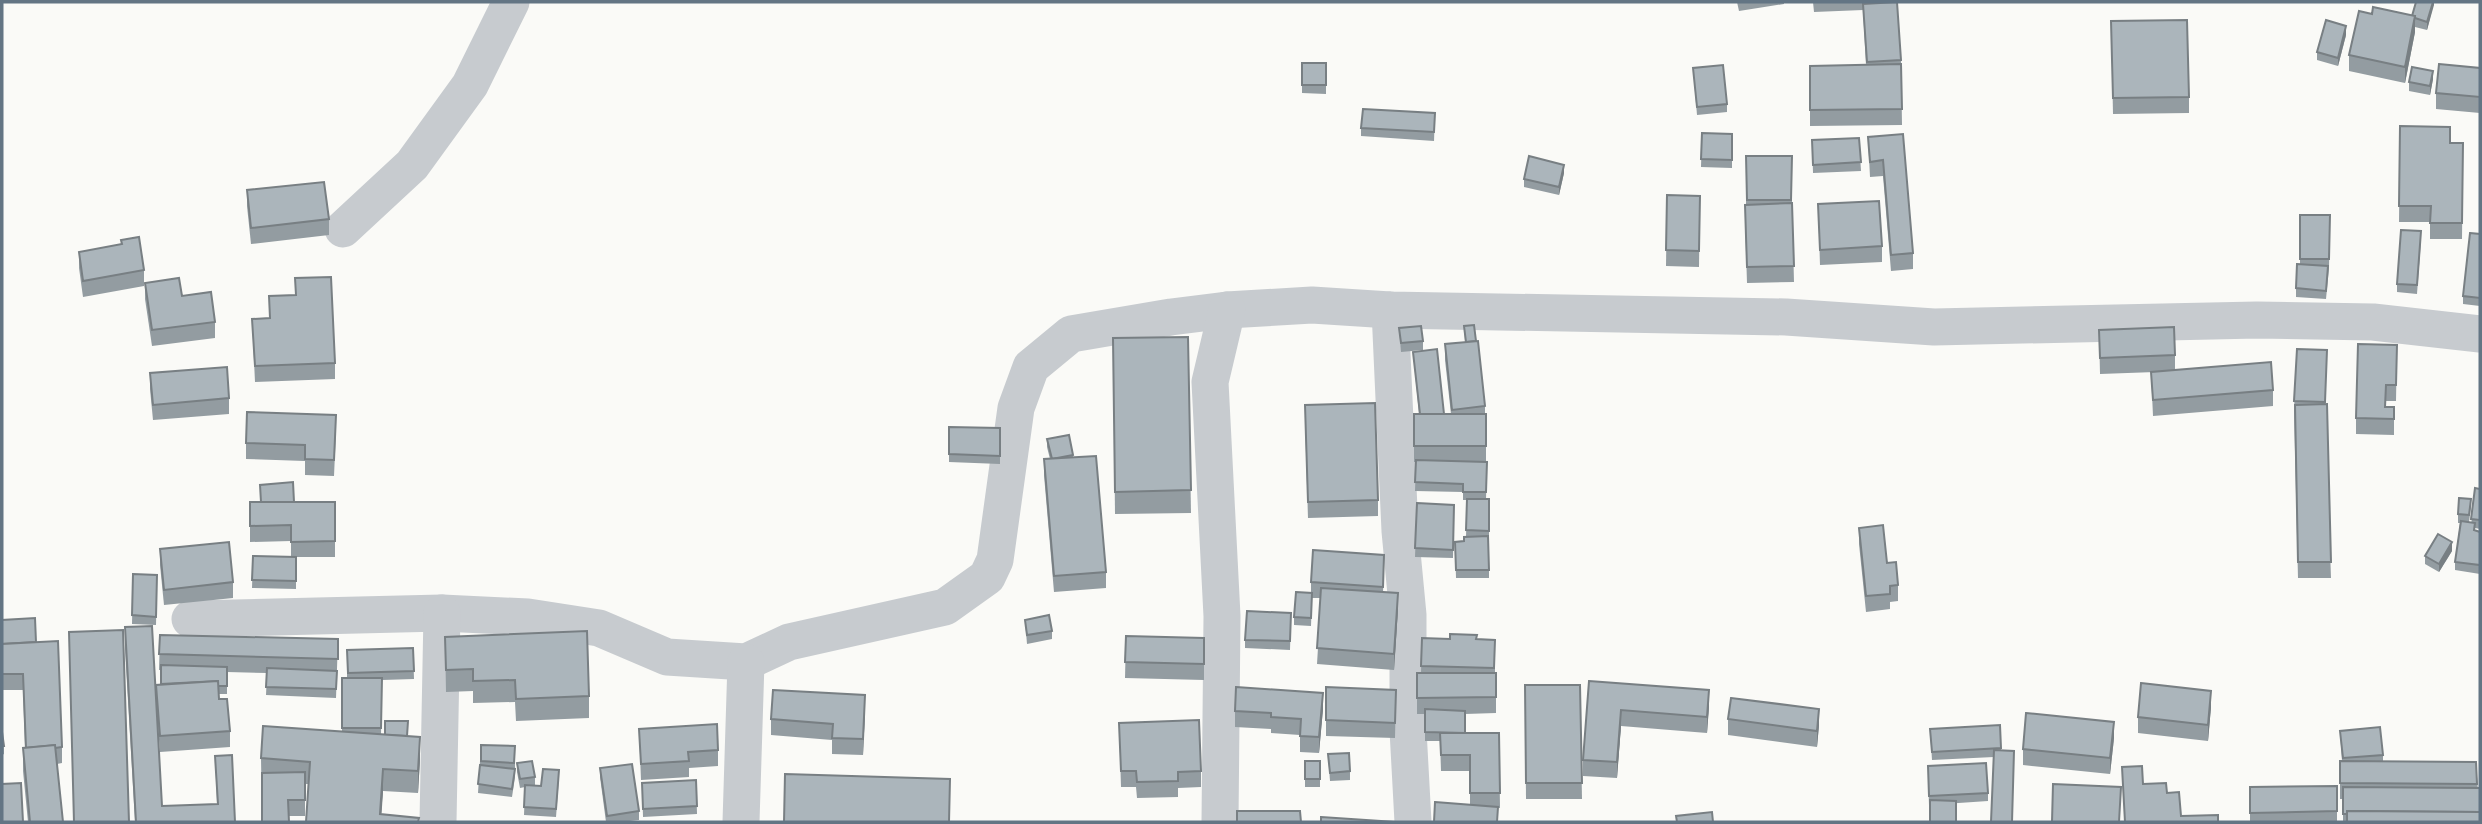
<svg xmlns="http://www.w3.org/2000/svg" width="2482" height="824" font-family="'Titillium Web',sans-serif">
<rect width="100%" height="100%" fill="#fafaf7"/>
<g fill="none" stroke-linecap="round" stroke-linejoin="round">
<g stroke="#c7cbcf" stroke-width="37">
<polyline points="343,229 412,165 470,85 511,2"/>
<polyline points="1390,310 1400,531 1408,615 1408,730 1413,822"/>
<polyline points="190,619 442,613 528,617 599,628 667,657 746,662 789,642 945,607 987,577 995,560 1016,408 1031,367 1071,334 1171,317 1227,310 1312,305 1390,310 1786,317 1934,327 2257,320 2373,322 2480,334"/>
<polyline points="438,822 442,613"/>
<polyline points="741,822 746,662"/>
<polyline points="1220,822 1222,616 1210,382 1227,310"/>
</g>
</g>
<g fill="#939ca1">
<polygon points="1737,2 1784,2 1784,4 1739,11"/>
<polygon points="1813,2 1897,2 1901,60 1902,125 1810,126 1810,66 1866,65 1863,10 1814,12"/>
<polygon points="2434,2 2427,30 2415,27 2415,32 2405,83 2349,71 2349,55 2372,14 2412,16"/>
<polygon points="2111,21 2189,97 2189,113 2113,114"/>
<polygon points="2346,35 2338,66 2317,60 2317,52"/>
<polygon points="1302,63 1326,63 1326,94 1302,93"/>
<polygon points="1693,68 1727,104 1727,112 1697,115"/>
<polygon points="2480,68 2480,113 2436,109 2436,93"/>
<polygon points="2433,79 2430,95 2409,91 2409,82"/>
<polygon points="1435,113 1434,141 1361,136 1361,128"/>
<polygon points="2400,126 2450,143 2463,143 2462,239 2430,239 2430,222 2399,222"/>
<polygon points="1702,133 1732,134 1732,168 1701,167"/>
<polygon points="1903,134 1913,253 1913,269 1891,271 1883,176 1870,177 1868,137"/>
<polygon points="1859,138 1861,171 1813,173 1812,140"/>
<polygon points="1746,156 1792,156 1792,203 1794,282 1747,283 1745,221 1746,205"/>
<polygon points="1564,173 1559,195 1524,187 1524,179"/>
<polygon points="247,190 329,219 329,235 251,244 247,206"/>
<polygon points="1667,195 1700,196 1699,267 1666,266"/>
<polygon points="1818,204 1882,246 1882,262 1820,265"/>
<polygon points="2300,215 2330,215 2329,268 2326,299 2296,297 2296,288 2300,264"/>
<polygon points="2480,234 2480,306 2463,304 2463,296"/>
<polygon points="121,240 144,270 144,286 83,297 79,268 79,252 121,245"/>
<polygon points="2421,240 2417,294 2397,292 2397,284"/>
<polygon points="295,278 335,363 335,379 255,382 252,319 270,318 269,296 295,295"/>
<polygon points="145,283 182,296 215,322 215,338 152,346 145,299"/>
<polygon points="1464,326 1485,406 1485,414 1486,414 1486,461 1487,462 1486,499 1489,499 1489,578 1456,578 1455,542 1464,541 1466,537 1467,500 1463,500 1463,492 1415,491 1416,462 1414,462 1414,414 1419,414 1413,352 1444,414 1451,414 1445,360 1445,344 1465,342"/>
<polygon points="1399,328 1423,341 1423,350 1401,352"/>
<polygon points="2099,330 2175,355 2175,370 2273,390 2273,406 2153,416 2151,372 2155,372 2100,374"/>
<polygon points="1188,337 1191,513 1115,514 1113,338"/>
<polygon points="2397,345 2396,401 2386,401 2386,407 2394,407 2394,435 2356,434 2356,418"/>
<polygon points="2297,349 2327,350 2325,404 2331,578 2298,578 2294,410"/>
<polygon points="150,373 229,398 229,414 153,420 150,389"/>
<polygon points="1305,421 1378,500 1378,516 1308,518"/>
<polygon points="949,427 1000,428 1000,464 949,462"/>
<polygon points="336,431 334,476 305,475 305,461 246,459 246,443"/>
<polygon points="1069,435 1073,457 1106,572 1106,588 1054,592 1044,475 1044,459 1050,459 1047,447 1047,439"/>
<polygon points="2480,489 2480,529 2475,528 2475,531 2480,532 2480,574 2455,570 2455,562 2460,523 2458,523 2458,514 2471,507 2469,522 2471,523"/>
<polygon points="250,502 335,502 335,557 296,557 296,589 252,588 253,556 291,557 291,541 250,542"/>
<polygon points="1417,503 1454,505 1453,558 1415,557"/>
<polygon points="1859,528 1887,563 1898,585 1898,601 1890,602 1890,609 1866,612 1859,544"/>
<polygon points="160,549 233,582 233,598 164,605 160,565"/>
<polygon points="2452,551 2439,572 2425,564 2425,556"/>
<polygon points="1384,570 1383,592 1398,609 1394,670 1317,664 1321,598 1312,598 1311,626 1294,625 1294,617 1311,593 1311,582"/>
<polygon points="133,574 157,575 156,625 132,624"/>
<polygon points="1291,613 1290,650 1245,648 1245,640"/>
<polygon points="2,620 36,642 62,747 62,763 57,764 63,822 28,822 23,771 23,748 25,748 23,690 2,690"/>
<polygon points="1025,620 1052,631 1052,639 1027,644"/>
<polygon points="125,627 162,806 217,804 215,756 235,822 135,822 125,649"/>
<polygon points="69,632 129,822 74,822"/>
<polygon points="160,635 338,639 336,698 266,695 267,673 227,672 227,694 218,694 219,699 230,731 230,747 160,752 156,701 156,685 161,685 161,670 159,670"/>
<polygon points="1126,636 1204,638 1204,680 1125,678"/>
<polygon points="445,637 589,696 589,718 516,721 515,702 473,703 473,691 446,692"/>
<polygon points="1422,638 1495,640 1495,673 1496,673 1496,713 1465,714 1465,733 1499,733 1500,808 1470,805 1470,771 1441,771 1440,741 1425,741 1425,714 1417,714 1417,673 1421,673"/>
<polygon points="413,648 414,679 382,680 381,735 407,736 420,759 418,793 383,791 381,814 306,822 309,784 305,784 305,816 289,816 262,822 261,758 342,732 342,678 347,678 347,650"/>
<polygon points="1589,681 1709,706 1707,733 1621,726 1617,778 1583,776 1583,760"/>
<polygon points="1525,685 1580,685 1582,799 1526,799"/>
<polygon points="1326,687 1396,690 1395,738 1326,736"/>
<polygon points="2211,707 2208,741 2138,733 2138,717"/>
<polygon points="1323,709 1319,753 1300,752 1300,735 1271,733 1271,729 1235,727 1235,711"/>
<polygon points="865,711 863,755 832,754 832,740 771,735 771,719"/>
<polygon points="1728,719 1819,725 1817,747 1728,735"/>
<polygon points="1119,723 1201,771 1201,787 1178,788 1178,797 1137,798 1136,787 1121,787"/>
<polygon points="2000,725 2001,750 1994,757 1932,760 1930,729"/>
<polygon points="639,729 718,750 718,766 689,768 689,777 641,780"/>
<polygon points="2340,731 2383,755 2383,761 2476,762 2480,822 2343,822 2343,799 2340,799 2340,761 2342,761"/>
<polygon points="2,732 4,746 4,754 2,755"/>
<polygon points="2114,738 2110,774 2023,765 2023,749"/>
<polygon points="481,745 515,746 515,777 512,797 478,793"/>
<polygon points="1328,754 1350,771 1350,780 1330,781"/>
<rect x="1305" y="761" width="15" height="26"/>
<polygon points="517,763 535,777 535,785 541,786 559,778 556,817 524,815 525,787 520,788 517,772"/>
<polygon points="600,768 639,811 639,820 620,822 606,822 600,777"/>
<polygon points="1928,775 1988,793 1988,801 1929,805"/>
<polygon points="696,780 697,814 643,817 642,783"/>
<polygon points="2337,786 2337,822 2250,822 2250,787"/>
</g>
<g fill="#787f83">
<polygon points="2433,2 2434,2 2434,5 2427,30 2427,22"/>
<polygon points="2415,16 2415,32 2405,83 2405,67"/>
<polygon points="2346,26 2346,35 2338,66 2338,58"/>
<polygon points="2433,71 2433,79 2430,95 2430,86"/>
<polygon points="1564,165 1564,173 1559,195 1559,187"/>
<polygon points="2452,542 2452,551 2439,572 2439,564"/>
<polygon points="1398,593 1398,609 1394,670 1394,654"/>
<polygon points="1709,690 1709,706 1707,733 1707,717"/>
<polygon points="2211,691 2211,707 2208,741 2208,725"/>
<polygon points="1323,693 1323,709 1319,753 1319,737"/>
<polygon points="865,695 865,711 863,755 863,739"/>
<polygon points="1819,709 1819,725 1817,747 1817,731"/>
<polygon points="1621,710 1621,726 1617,778 1617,762"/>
<polygon points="2114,722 2114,738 2110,774 2110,758"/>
<polygon points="420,737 420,759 418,793 418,771"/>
<polygon points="383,769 383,791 381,822 380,822"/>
</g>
<g fill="#abb5bb" stroke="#787f83" stroke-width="2">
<polygon points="1897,2 1901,60 1867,62 1863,4"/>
<polygon points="2416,2 2433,2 2427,22 2415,18 2415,16 2412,16"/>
<polygon points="2373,7 2415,16 2405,67 2349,55 2359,11 2372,14"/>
<polygon points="2187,20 2189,97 2113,98 2111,21"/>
<polygon points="2326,20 2346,26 2338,58 2317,52"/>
<rect x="1302" y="63" width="24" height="22"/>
<polygon points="1901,64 1902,109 1810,110 1810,66"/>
<polygon points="2439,64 2480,68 2480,97 2436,93"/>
<polygon points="1723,65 1727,104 1697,107 1693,68"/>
<polygon points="2412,67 2433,71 2430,86 2409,82"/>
<polygon points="1363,109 1435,113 1434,132 1361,128"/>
<polygon points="2400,126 2450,127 2450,143 2463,143 2462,223 2430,223 2431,206 2399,206"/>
<polygon points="1702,133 1732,134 1732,160 1701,159"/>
<polygon points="1903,134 1913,253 1891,255 1883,160 1870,162 1868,137"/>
<polygon points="1859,138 1861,162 1813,165 1812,140"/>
<polygon points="1529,156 1564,165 1559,187 1524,179"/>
<polygon points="1746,156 1792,156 1791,200 1747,200"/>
<polygon points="324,182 329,219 251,228 247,190"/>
<polygon points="1667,195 1700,196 1699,251 1666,250"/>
<polygon points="1879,201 1882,246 1820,250 1818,204"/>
<polygon points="1792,203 1794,266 1747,267 1745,205"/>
<polygon points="2300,215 2330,215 2329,259 2300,259"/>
<polygon points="2401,230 2421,231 2417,285 2397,284"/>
<polygon points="2470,233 2480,234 2480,298 2463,296"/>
<polygon points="139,237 144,270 83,281 79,252 122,244 121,240"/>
<polygon points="2297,264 2328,266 2326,291 2296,288"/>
<polygon points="331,277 335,363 255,366 252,319 270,318 269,296 296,295 295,278"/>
<polygon points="179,278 182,296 211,292 215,322 152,330 145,283"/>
<polygon points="1474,325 1476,341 1466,342 1464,326"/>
<polygon points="1421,326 1423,341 1401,343 1399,328"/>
<polygon points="2174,327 2175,355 2100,358 2099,330"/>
<polygon points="1188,337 1191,490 1115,492 1113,338"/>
<polygon points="1478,341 1485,406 1452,410 1445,344"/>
<polygon points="2358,344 2397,345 2396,385 2386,385 2385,407 2394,407 2394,419 2356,418"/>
<polygon points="1437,349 1444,414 1420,414 1413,352"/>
<polygon points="2297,349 2327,350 2325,402 2294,401"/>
<polygon points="2271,362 2273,390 2153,400 2151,372"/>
<polygon points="227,367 229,398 153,405 150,373"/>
<polygon points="1375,403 1378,500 1308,502 1305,405"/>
<polygon points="2327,404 2331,562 2298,562 2295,405"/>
<polygon points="247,412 336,415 334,460 305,459 305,445 246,443"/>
<rect x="1414" y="414" width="72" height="32"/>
<polygon points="949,427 1000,428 1000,456 949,454"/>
<polygon points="1069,435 1073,455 1052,459 1047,439"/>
<polygon points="1096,456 1106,572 1054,576 1044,459"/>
<polygon points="1416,460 1487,462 1486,492 1463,492 1463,484 1415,482"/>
<polygon points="293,482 294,502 261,502 260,485"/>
<polygon points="2475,488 2480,489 2480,520 2471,519"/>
<polygon points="2459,498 2471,499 2469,515 2458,514"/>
<polygon points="1467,499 1489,499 1489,531 1466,530"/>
<polygon points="250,502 335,502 335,541 291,542 291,525 250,526"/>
<polygon points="1417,503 1454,505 1453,550 1415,548"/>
<polygon points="2461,521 2475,523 2474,530 2480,532 2480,565 2455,562"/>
<polygon points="1883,525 1887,563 1896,562 1898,585 1890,586 1890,594 1866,596 1859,528"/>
<polygon points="2438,534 2452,542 2439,564 2425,556"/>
<polygon points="1488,536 1489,570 1456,570 1455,542 1464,541 1464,537"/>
<polygon points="229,542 233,582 164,590 160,549"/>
<polygon points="1313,550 1384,555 1383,587 1311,582"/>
<polygon points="253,556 296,557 296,581 252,580"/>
<polygon points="133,574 157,575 156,617 132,615"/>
<polygon points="1321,588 1398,593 1394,654 1317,648"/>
<polygon points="1296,592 1312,593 1311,618 1294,617"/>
<polygon points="1247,611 1291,613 1290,641 1245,640"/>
<polygon points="1049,615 1052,631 1027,635 1025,620"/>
<polygon points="35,618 36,642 2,644 2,620"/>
<polygon points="152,626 162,806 218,804 215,756 232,755 235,822 136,822 125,627"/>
<polygon points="123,630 129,822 74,822 69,632"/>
<polygon points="587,631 589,696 516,699 515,680 473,681 473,669 446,670 445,637"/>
<polygon points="1450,634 1477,635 1476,639 1495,640 1494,668 1421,666 1422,638 1450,639"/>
<polygon points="160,635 338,639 338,659 159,654"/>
<polygon points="1126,636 1204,638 1204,664 1125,662"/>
<polygon points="58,641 62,747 55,748 55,745 26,748 23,674 2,674 2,644"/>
<polygon points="413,648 414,671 348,673 347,650"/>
<polygon points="161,665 227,667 227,686 218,686 218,681 161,684"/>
<polygon points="267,668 337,671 336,689 266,687"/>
<polygon points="1417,673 1496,673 1496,697 1417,698"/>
<polygon points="342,678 382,678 381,728 342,728"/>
<polygon points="218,681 219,699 227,699 230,731 160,736 156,685"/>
<polygon points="1589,681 1709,690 1707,717 1621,710 1617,762 1583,760"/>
<polygon points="2141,683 2211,691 2208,725 2138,717"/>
<polygon points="1525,685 1580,685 1582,783 1526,783"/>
<polygon points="1236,687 1323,693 1319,737 1300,736 1301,719 1271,717 1271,713 1235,711"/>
<polygon points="1326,687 1396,690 1395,723 1326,720"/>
<polygon points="773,690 865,695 863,739 832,738 833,724 771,719"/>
<polygon points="1731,698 1819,709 1817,731 1728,719"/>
<polygon points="1425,709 1465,711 1465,733 1425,732"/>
<polygon points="2026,713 2114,722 2110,758 2023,749"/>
<polygon points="1199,720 1201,771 1178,772 1178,781 1137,782 1136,771 1121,771 1119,723"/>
<polygon points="385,721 408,721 407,736 385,735"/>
<polygon points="717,724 718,750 688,752 689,761 641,764 639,729"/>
<polygon points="2000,725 2001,748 1932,752 1930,729"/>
<polygon points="263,726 420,737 418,771 383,769 380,814 419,818 418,822 306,822 310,762 261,758"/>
<polygon points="2380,727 2383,755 2343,758 2340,731"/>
<polygon points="2,732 4,746 2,746"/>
<polygon points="1440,733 1499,733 1500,793 1470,793 1470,755 1441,755"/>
<polygon points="55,745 63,822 30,822 23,748"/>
<polygon points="481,745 515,746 514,763 481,761"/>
<polygon points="1994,750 2014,751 2012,822 1991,822"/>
<polygon points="1349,753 1350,771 1330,773 1328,754"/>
<polygon points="532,761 535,777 520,779 517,763"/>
<rect x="1305" y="761" width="15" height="18"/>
<polygon points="2340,761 2476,762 2477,784 2340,783"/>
<polygon points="1986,763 1988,793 1929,796 1928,766"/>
<polygon points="632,764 639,811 607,816 600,768"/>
<polygon points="480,765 515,769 512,789 478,784"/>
<polygon points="2142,766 2143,784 2166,783 2167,793 2179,792 2181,816 2218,815 2218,822 2125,822 2122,767"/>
<polygon points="543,769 559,770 556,809 524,807 525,785 541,786"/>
<polygon points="305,772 305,800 288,800 289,822 262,822 262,773"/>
<polygon points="785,774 950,779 949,822 784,822"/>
<polygon points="696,780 697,806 643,809 642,783"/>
<polygon points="21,783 23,822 2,822 2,784"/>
<polygon points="2053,784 2121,787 2119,822 2052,822"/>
<polygon points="2337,786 2337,811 2250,813 2250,787"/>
<polygon points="2343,787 2480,788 2480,812 2347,811 2347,814 2343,814"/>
<polygon points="1930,800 1956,801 1956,822 1930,822"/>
<polygon points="1435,802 1498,807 1497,822 1434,822"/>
<polygon points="1237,811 1300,811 1301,822 1237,822"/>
<polygon points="2347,811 2480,812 2480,822 2347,822"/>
<polygon points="1712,812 1713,822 1677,822 1676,816"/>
<polygon points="1321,817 1396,822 1321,822"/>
</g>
<rect width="2482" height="824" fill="none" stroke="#637584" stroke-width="7"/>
</svg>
